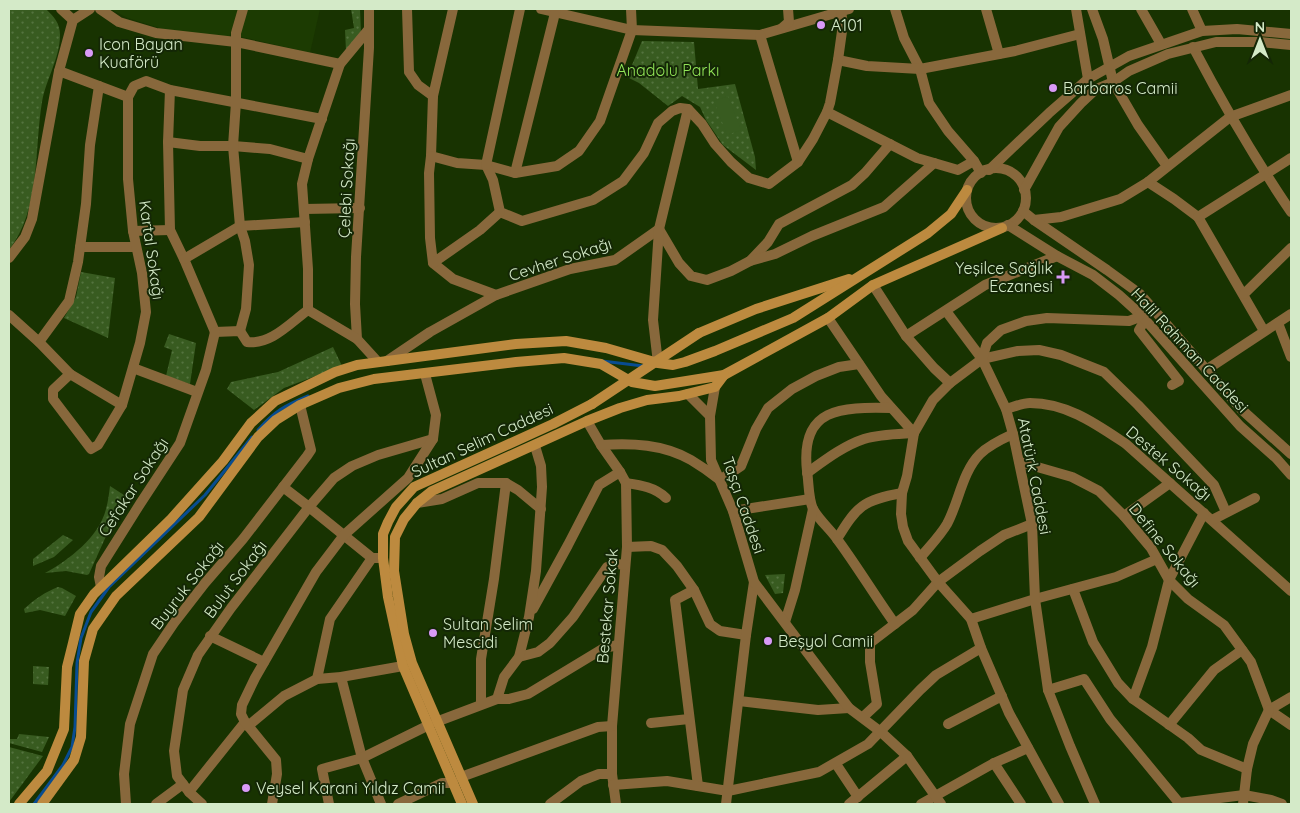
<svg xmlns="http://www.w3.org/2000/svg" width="1300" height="813" font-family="Quicksand,sans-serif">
<defs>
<pattern id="green-dots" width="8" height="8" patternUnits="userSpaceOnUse" patternTransform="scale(1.25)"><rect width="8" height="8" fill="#385b20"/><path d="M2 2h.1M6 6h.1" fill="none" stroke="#54733f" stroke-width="1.8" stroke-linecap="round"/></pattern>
</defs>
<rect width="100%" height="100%" fill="#183301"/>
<g fill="#1c3b02">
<polygon points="110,9 238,9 229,38 169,31 128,18"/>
<polygon points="246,9 320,9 310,53 238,36"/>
</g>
<g fill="url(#green-dots)">
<path d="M9,9h37c8,8 14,14 14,26 0,23 -14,44 -18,67 -8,48 -1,107 -33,148z"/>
<polygon points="351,9 360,9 361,34 346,51 345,30 354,28"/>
<polygon points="642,41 694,42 698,89 735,84 755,157 756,170 723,145 706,120 700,107 682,96 668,106 639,83 627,77"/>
<polygon points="81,272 115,278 108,338 64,318 76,297"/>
<polygon points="169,334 196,343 190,384 166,376 172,350 164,347"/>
<polygon points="333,347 342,366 284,388 254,410 227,389 231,382 278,372"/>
<path d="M110,486l17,11 -20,37 -18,40 -2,1 -21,-4 -21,2c24,-13 54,-36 61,-64 2,-7 3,-15 4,-23z"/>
<polygon points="63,535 73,540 54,557 33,566 33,559"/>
<polygon points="785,574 783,593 775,594 765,575"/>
<path d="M58,587l4,1 14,8 -11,20 -25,-6 -15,3 -1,-4c11,-10 21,-17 34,-22z"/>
<polygon points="33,666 49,667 48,685 33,684"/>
<polygon points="19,734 49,737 42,752 9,743 9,739 17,739"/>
<polygon points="9,747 43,756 9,802"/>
</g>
<polygon fill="#385b20" points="728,96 741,130 727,135 714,101"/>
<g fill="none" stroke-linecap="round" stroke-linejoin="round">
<g stroke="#084c91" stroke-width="3">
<polyline points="602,361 643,366"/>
<path d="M258,430c17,-19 26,-24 50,-34"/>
<polyline points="34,804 63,765 72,747 75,727 77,663 81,638 91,612 109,587 205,495 252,437"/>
</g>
<g stroke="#88683c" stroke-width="10">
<polyline points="61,9 73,20"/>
<polyline points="100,9 119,22 156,33 236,42 340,64"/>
<polyline points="369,9 369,48 356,257 355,304 357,339 378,362"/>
<polyline points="407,9 409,72 418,85 433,96"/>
<polyline points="453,9 433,96 431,156 429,173 430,238 433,263 453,279 496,295"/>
<polyline points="541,9 632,30 760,35 849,9"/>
<polyline points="895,9 904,38 920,69 929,103 948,131 974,161"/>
<polyline points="986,9 999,54"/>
<polyline points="1141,9 1161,44"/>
<polyline points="1192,9 1202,31"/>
<polyline points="782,28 789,22 788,9"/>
<polyline points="760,35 798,162"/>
<path d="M1193,47c30,57 62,112 98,165"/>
<polyline points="838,60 867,66 920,69 1015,51 1080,34"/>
<polyline points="59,71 128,97 134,86 146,81 170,90 322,119"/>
<polyline points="1113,82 1138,125 1167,166"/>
<polyline points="170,90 168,142 170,230 184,259 215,332"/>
<polyline points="827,112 917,158 958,170 974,161 981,173"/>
<polyline points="168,142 200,146 233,146 270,149 308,159"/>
<polyline points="431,156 457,163 486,165 515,173 557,166 579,151 600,121 632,30 631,9"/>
<polyline points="486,165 493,180 500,212 522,221 593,200 623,181 644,153 658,123 672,111 680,108 688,109 702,124 715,144 731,162 749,178 769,184 798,162 813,139 827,112 830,103 838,60 843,24 841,11"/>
<polyline points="486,165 520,9"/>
<polyline points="515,173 556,9"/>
<polyline points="1148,182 1174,199 1198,217 1264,331"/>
<polyline points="304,209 360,208"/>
<polyline points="1198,217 1291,158"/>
<polyline points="1034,220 1061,217 1120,199 1148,182 1230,117 1291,95"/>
<polyline points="659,229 679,263 691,276 707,280 731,271 750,261 768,242 779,224 852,185 865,173 890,144"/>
<polyline points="133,231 170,230"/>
<polyline points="80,247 135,247"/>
<polyline points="9,258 25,237 32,219 59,71 73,20 90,9"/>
<polyline points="184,259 240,226 305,222"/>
<polyline points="750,261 775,254 812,236 884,207 934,163"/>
<polyline points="433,263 480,230 500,212"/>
<polyline points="873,285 906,336 934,368 950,383"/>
<polyline points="1244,294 1291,248"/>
<polyline points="308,310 308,269 302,184 308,159 340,64 369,29"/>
<polyline points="946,311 982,359"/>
<polyline points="9,315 39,342 70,374 122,405"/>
<polyline points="828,318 881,396 914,433"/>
<polyline points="1145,320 1139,330 1179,381 1172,385"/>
<polyline points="1278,323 1291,357"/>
<polyline points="240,331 246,309 249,265 245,241 240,226 233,146 236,102 236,33 243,9"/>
<path d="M215,332l25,-1 7,11c24,3 43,-19 61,-32l49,29"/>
<polyline points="906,336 985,285 1057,256"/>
<polyline points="39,342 69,301 78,262 86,204 90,145 99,86"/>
<polyline points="387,361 430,332 496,295 570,269 615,260 659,229 688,109"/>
<polyline points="658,363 653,320 659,229"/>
<polyline points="133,368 197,392"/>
<polyline points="1206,370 1291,314"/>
<polyline points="70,374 53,390 53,399 91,449 98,445 122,405 140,343 146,312 142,273 133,231 128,179 128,97"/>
<path d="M891,408c-50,-1 -91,-1 -84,63 2,12 1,27 6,38 6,11 17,20 24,30 20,27 38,57 58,85"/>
<path d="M1006,409c8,-2 16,-6 24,-6 37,0 66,21 96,41l165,147"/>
<polyline points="587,421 601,445 620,472 626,483 627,547 612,726 612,774 616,804"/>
<path d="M601,445c31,-2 62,-1 90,15 10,6 20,13 29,20l21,-14 15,-37 12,-21 24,-19 24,-13 23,-9 20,-3"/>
<polyline points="1020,462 1072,477 1099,491 1124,516 1151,548 1169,580 1188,599 1224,625 1251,662 1269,710"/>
<path d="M807,473c18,-13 36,-27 57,-34 16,-5 33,-5 50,-6"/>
<path d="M626,483c14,2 29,4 40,15"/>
<polyline points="283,487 309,507 372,558"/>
<polyline points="417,503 442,499 478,483 506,483 518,490 541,509"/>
<polyline points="733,511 810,499"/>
<polyline points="1124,516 1170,483"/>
<polyline points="1212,520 1255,498"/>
<path d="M837,539c20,-33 26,-39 65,-46"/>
<polyline points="627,547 651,546 662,550 677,566 694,590 710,624 720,631 746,635"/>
<path d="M920,558c9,-11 20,-22 27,-34 12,-22 15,-52 33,-70 9,-9 22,-15 33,-20"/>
<polyline points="101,587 99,577 101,566 140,504 180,443 206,370 215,332"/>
<polyline points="1073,589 1093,642 1118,683 1133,699 1188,738 1201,750 1247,769"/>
<polyline points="694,590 675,600 698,786"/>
<polyline points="533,609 568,545 599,485 620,472"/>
<polyline points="971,619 1035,599 1116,577 1157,559"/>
<polyline points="785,622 795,590 813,509"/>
<polyline points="210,636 264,662"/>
<polyline points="519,657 538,652 550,643 573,617 607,567 617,564 625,565"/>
<polyline points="341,677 362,758 381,804"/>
<polyline points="317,679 330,619 372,558 383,558"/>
<polyline points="1048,690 1084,679 1110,719 1180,804"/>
<polyline points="497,699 504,677 519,657 529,617 536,571 542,487 541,466 535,446"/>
<polyline points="1133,699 1152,647 1169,580 1204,513"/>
<polyline points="739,701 818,710 849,708"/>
<polyline points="481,704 481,659 494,579 506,483"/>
<polyline points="1269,710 1291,725"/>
<polyline points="1269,710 1291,697"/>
<polyline points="863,717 877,704 870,662 870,643 913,610 938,582 980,551 1004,535 1032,524"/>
<polyline points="436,722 497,699 509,699 528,694 604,648 618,645"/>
<polyline points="651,723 689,719"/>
<polyline points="948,724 1002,696"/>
<polyline points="1169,725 1214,670 1242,650"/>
<polyline points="248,726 284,696 317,679 341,677 403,666"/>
<polyline points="994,763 1021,804"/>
<polyline points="836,764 858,797"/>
<polyline points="461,777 598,727 612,726"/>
<polyline points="613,785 667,781 728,791 819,772 868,744 920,690 936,675 981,648"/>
<polyline points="189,792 245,722"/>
<polyline points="1180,803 1244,795 1271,800 1282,804"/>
<polyline points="126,804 124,774 130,724 153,654 174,623 205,583 243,539 307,456 311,450 300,405"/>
<polyline points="156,804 183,784"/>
<polyline points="202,804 189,792 177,776 174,751 183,690 198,655 231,608 309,507 334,478 352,466 378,455 433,439"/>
<polyline points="272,804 277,774 276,760 245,722 241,714 242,705 255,678 316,572 344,535 408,478 433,439 436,415 425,374"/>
<polyline points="329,804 322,769 362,758 429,725"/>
<polyline points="398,804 442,783 453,783"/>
<polyline points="550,804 581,781 599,774 612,774"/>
<polyline points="726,804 746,635 754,582"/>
<polyline points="849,804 907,756"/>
<polyline points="921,804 994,763 1028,748"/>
<polyline points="1059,804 1009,713 981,648 971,619 938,582 908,541 903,527 901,514 902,493 907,476 914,433 933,400 950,383 982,359 1018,351 1039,350 1061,355 1104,372 1138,405 1214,485 1226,512"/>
<polyline points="1243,804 1247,769 1253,744 1269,710"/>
</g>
<g stroke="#88683c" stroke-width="10">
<polyline points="1076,9 1088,79"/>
<polyline points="1092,9 1103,39 1113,82"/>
<circle cx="996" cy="198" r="30"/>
<polyline points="989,170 1049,113 1088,79 1129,56 1202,31 1237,29 1291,34"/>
<polyline points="1024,190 1059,127 1081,103 1096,89 1113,82 1129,71 1168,54 1216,42 1260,42 1291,45"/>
<polyline points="1023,211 1034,220 1107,270 1140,294 1241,409 1291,454"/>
<polyline points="1008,225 1057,256 1093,275 1119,295 1140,314 1240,426 1276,458 1291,475"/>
<polyline points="715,387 710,416 711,460 733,511 754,582 849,708 881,732 907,756 941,804"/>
<polyline points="688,394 710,416"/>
<polyline points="1095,804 1070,746 1048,690 1035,599 1032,524 1013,434 1006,409 982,359 987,343 1001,330 1026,321 1047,318 1129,321 1137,318 1140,314"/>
</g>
<g stroke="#bd8a3f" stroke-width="10">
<polyline points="699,333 756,309 849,279"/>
<polyline points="19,804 47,771 64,729 67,667 73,643 80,614 94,594 171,519 223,461 251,423 275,401 335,372 357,365 516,344 566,341 606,348 658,363 673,365 685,362 715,351 793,318 928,233 951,214 967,190"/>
<polyline points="42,804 74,760 81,737 84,661 93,629 116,596 199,517 258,437 276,420 300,405 339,388 374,379 516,362 564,358 601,364 632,382 655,386 724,375 828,318 873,285 1002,228"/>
<polyline points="462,804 403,666 388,597 383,558 383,534 388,522 396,507 414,487 553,424 592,404"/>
<polyline points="473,804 412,663 404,634 394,571 395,537 404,519 417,503 432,491 587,421 620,408 647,400 679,396 715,387 724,375"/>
</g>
<polyline stroke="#bd8a3f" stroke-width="10" points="592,404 699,333"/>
</g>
<g fill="#d99af7" stroke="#142706" stroke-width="2">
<circle cx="821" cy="25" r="5"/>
<circle cx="89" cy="53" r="5"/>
<circle cx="1053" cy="88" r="5"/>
<path d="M1060.5 269.5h5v5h5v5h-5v5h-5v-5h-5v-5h5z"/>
<circle cx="433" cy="633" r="5"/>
<circle cx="768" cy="641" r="5"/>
<circle cx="246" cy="788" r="5"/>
</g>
<g text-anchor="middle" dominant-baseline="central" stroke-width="4" stroke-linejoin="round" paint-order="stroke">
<g font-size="16" fill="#d4eac8" stroke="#142706" text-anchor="start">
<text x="831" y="25">A101</text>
<text x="99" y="44">Icon Bayan<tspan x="99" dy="18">Kuaförü</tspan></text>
<text x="1063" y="88">Barbaros Camii</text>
<text x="1053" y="268" text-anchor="end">Yeşilce Sağlık<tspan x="1053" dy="18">Eczanesi</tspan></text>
<text x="443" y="624">Sultan Selim<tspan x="443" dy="18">Mescidi</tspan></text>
<text x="778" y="641">Beşyol Camii</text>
<text x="256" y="788">Veysel Karani Yıldız Camii</text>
</g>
<g font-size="16" fill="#92e558" stroke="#142706">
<text x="668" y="70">Anadolu Parkı</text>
</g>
<g font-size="16" fill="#d4eac8" stroke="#142706">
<text transform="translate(346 188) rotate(-87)">Çelebi Sokağı</text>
<text transform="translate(152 250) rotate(82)">Kartal Sokağı</text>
<text transform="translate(560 259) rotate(-18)">Cevher Sokağı</text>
<text transform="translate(1190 350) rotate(47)">Halil Rahman Caddesi</text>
<text transform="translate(482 440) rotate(-25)">Sultan Selim Caddesi</text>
<text transform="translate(1169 463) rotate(40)">Destek Sokağı</text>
<text transform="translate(1035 476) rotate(79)">Atatürk Caddesi</text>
<text transform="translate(133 487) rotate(-57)">Cefakar Sokağı</text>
<text transform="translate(744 505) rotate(71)">Taşçı Caddesi</text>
<text transform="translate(1165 545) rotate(51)">Define Sokağı</text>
<text transform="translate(235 579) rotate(-53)">Bulut Sokağı</text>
<text transform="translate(187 585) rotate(-52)">Buyruk Sokağı</text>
<text transform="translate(607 606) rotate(-85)">Bestekar Sokak</text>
</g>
</g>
<rect width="1300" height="813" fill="none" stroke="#d4eac8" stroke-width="20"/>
<g transform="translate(1260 40)" stroke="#142706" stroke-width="4" paint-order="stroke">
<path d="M0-4L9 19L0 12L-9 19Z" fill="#d4eac8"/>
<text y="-8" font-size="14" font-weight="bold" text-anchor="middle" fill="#d4eac8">N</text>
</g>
</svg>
